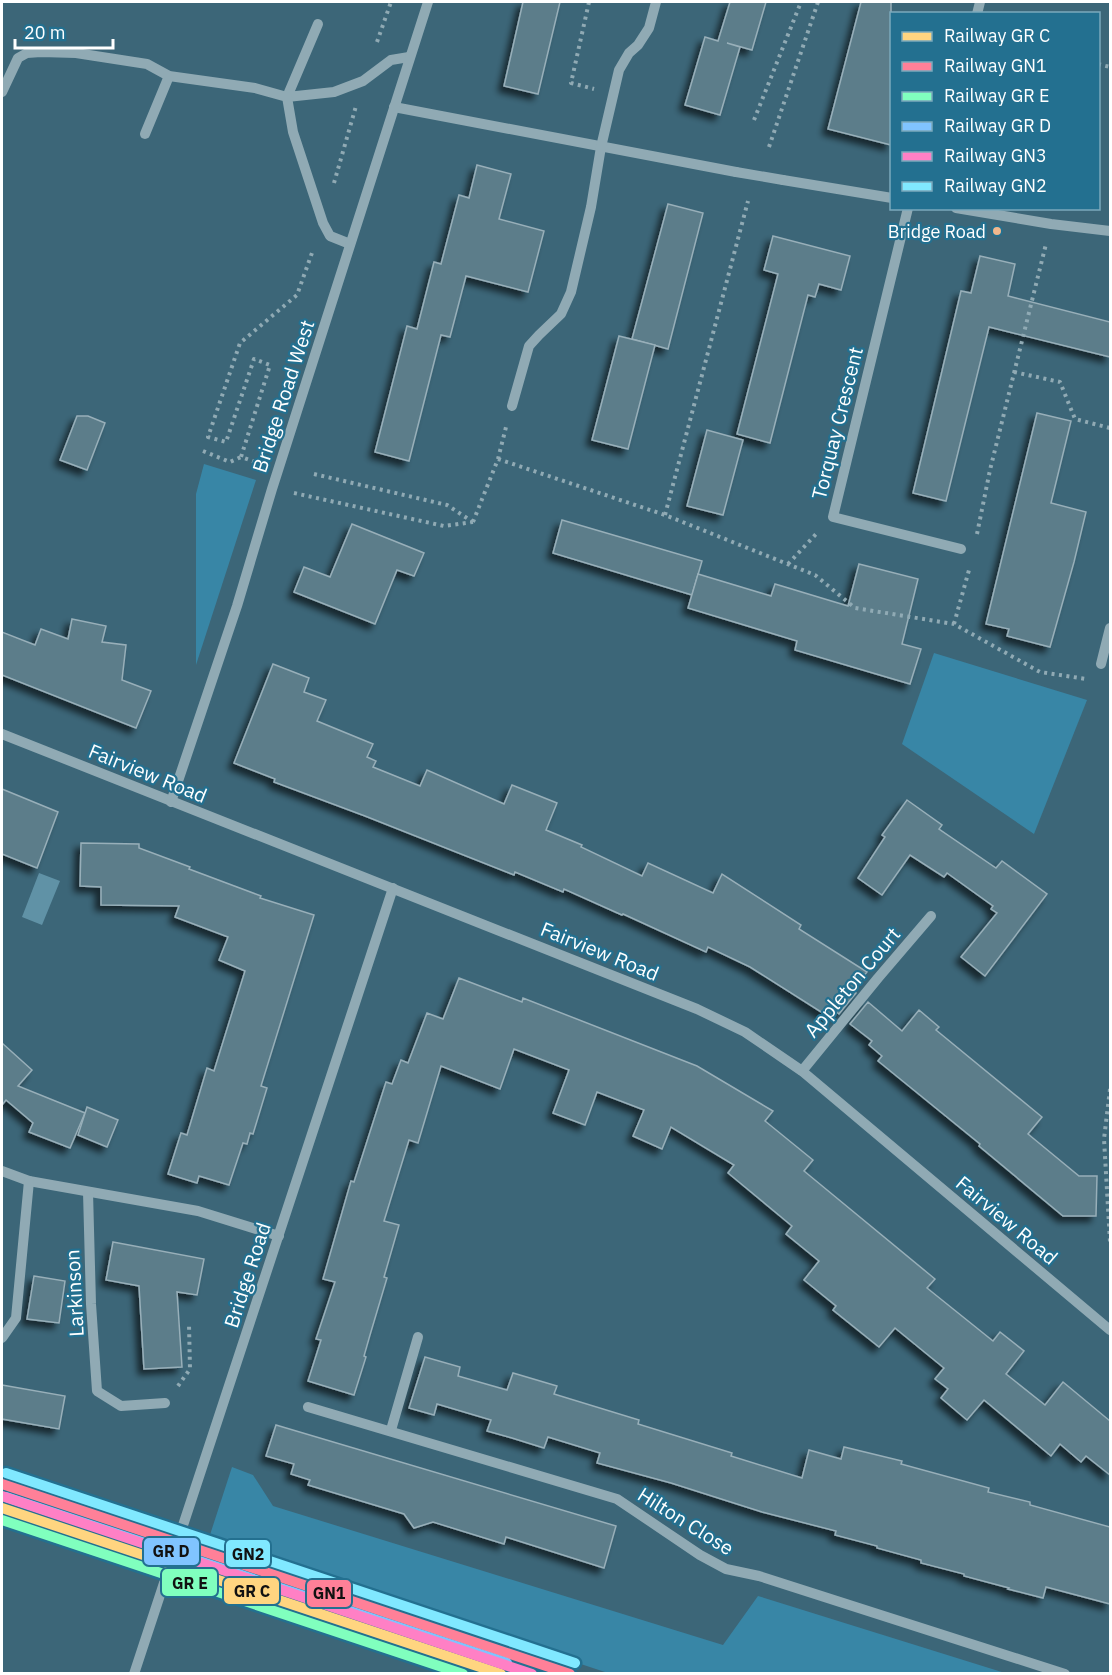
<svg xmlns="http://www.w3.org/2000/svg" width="1112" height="1675" font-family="'IBM Plex Sans',sans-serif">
<defs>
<filter id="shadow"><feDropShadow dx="-5.5" dy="5.5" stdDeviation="3" flood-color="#0009"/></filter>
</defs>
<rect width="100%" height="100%" fill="#3c6678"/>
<g fill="#3886a6">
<polygon points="204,464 256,480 196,665 196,494"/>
<polygon points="934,653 1087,700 1034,834 902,744"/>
<polygon points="232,1467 253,1475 273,1506 723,1645 758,1596 1005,1673 608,1673 208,1541"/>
</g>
<polygon fill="#6092a6" points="39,873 60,881 42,925 22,917"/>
<g fill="#5b7d8a" stroke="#98afb9" stroke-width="1.5" filter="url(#shadow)">
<polygon points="523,2 560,2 538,94 504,86"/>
<polygon points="730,2 766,2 752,50 727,43 740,47 720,115 685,105 705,37 718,41"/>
<polygon points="861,2 891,2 891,145 828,129"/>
<polygon points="477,165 511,174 499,219 544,231 528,292 466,276 450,337 441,335 409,461 375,452 407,326 417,329 434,262 441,264 459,195 469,198"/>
<polygon points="668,204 703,213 668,349 632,339"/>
<polygon points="773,236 850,256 841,290 819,284 815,297 808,295 770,443 737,434 778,274 764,270"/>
<polygon points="980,256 1015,264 1008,296 1110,322 1110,357 989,327 946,501 913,493 961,291 971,293"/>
<polygon points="619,336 655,345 628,449 592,440"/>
<polygon points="1037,413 1071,421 1051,503 1086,512 1074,562 1050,647 1007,636 1009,629 986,624"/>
<polygon points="77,416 88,416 105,423 87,470 60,460"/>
<polygon points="707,430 743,440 723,515 687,506"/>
<polygon points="562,520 702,561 692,595 553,553"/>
<polygon points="352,524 424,553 414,576 397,570 375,624 294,592 304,567 330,577"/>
<polygon points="859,564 918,579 902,644 921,649 910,684 795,650 797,641 688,608 698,574 771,596 775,584 848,606"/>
<polygon points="72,619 106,626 102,642 126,645 122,680 151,691 136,728 2,675 2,632 35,645 41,629 68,639"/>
<polygon points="273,664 309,678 304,692 326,700 317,721 373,744 367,757 376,761 373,767 420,786 427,770 504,804 512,785 557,803 546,830 582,845 581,847 642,876 648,863 713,893 722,874 801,925 799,929 867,972 853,989 856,993 839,1014 835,1011 829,1017 750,967 708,947 706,952 623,914 622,915 564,889 563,892 515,872 514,875 365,816 274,782 275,779 234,763"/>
<polygon points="2,789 58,812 37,868 2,854"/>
<polygon points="907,800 942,825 939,829 996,868 1002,861 1047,894 985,976 961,957 997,913 991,909 993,906 947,873 944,877 910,855 882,895 858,878 885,837 882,835"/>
<polygon points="81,843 139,844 139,848 190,867 189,869 261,896 260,898 314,915 261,1086 267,1088 253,1134 250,1133 247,1144 243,1143 229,1185 199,1176 197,1183 168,1174 181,1133 187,1135 207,1068 214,1071 245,971 219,960 228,937 175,917 179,906 101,905 101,887 80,886"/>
<polygon points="459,978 522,1002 523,998 697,1066 773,1111 765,1121 813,1160 804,1171 935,1279 927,1288 993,1341 1000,1332 1024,1351 1006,1374 1045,1405 1063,1382 1110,1421 1110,1475 1086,1456 1081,1462 1060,1444 1051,1456 984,1400 967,1420 941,1398 948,1389 935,1379 944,1368 895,1328 879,1347 833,1310 836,1306 804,1280 819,1261 786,1234 792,1226 728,1173 734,1165 671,1127 662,1149 633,1136 644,1110 597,1092 585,1125 553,1113 569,1070 514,1049 500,1089 441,1066 418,1143 409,1140 384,1221 399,1225 384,1277 387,1278 370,1335 364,1356 366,1357 354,1395 308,1381 321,1340 316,1339 335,1282 323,1279 351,1181 354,1182 386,1082 392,1084 401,1060 408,1063 427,1013 443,1019"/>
<polygon points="868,1002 902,1031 919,1010 939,1027 936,1030 1042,1117 1028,1134 1079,1176 1097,1176 1096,1216 1063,1216 979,1146 980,1144 878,1061 882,1056 869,1045 872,1041 850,1024"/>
<polygon points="2,1043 32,1070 18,1086 85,1113 70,1148 29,1132 33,1123 6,1100 2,1105"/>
<polygon points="87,1107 118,1120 107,1147 78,1135"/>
<polygon points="113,1242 204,1259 197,1295 177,1292 182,1367 144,1369 139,1286 106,1280"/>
<polygon points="34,1276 65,1281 59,1323 27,1319"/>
<polygon points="425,1357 460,1367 458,1376 507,1390 513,1373 557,1386 554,1394 639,1420 638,1424 732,1453 731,1456 802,1478 809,1450 841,1459 844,1447 902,1461 901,1464 989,1488 988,1492 1030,1502 1030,1505 1110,1527 1110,1604 1046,1587 1043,1598 1008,1589 1009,1588 964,1576 964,1574 921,1563 921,1560 877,1548 877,1546 835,1535 836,1531 762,1512 671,1483 597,1463 600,1453 548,1437 544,1448 512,1438 487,1431 491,1420 437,1404 434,1415 409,1408"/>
<polygon points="2,1385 65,1396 59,1429 2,1419"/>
<polygon points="276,1425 616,1526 604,1568 506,1537 504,1544 433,1522 414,1528 404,1514 308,1485 310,1480 291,1474 294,1464 266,1456"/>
</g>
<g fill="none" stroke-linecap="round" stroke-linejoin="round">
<g stroke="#90aab4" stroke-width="4" stroke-dasharray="3 4.5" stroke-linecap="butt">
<polyline points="589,2 571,83 594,89"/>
<polyline points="377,42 391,2"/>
<polyline points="1098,64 1110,67"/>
<polyline points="754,120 801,2"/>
<polyline points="769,147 818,2"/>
<polyline points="334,183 356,106"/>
<polyline points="1014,372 1060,382 1075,419 1110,428"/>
<polyline points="203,451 230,462 241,457"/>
<polyline points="498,459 665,515 815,575 855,608 954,624 1040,672 1086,679"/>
<polyline points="255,462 241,457 270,365 254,359 226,442 208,437 240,343 297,295 313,250"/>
<polyline points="314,474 447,505 473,522"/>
<polyline points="294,493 444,526 473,522"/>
<polyline points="665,515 748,201"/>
<polyline points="473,522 498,459 506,427"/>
<polyline points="977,534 990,470 1046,244"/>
<polyline points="788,564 818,532"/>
<polyline points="954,624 969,570"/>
<polyline points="1110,1089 1104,1139 1110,1242"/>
<polyline points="178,1386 190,1369 189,1325"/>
</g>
<g stroke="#90aab4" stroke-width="10">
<polyline points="977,14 980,2"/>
<polyline points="318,24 287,97 334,92 363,81 391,60 409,57"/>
<polyline points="2,92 18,58 27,53 41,52 76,53 147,64 169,76 255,88 287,97 293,132 323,223 330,236 350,244"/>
<polyline points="394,107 736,172"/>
<polyline points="145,134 169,76"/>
<polyline points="783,180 892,198"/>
<polyline points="908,208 833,517 961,549"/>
<polyline points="956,208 1051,224 1110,231"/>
<polyline points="512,406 529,346 539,335 561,314 571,292 591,207 601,147 619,70 629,53 638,45 649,28 656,2"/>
<polyline points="1101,664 1110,628"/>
<polyline points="2,734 697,1009 745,1032 802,1071 1110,1330"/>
<polyline points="171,802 237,606 272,489 428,2"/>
<polyline points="802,1071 878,978 931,916"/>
<polyline points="2,1171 29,1181 198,1211 279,1236"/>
<polyline points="88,1192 91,1304 97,1391 121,1406 165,1403"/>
<polyline points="2,1338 16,1318 29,1181"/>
<polyline points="308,1407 617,1499 700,1555 726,1569 759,1576 1065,1674"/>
<polyline points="391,1430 418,1337"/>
<polyline points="134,1674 393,888"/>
</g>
<polyline stroke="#90aab4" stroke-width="10" points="736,172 783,180"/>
<defs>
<polyline id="rail-1" points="2,1508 501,1674"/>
<polyline id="rail-2" points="2,1484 570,1674"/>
<polyline id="rail-3" points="2,1520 463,1674"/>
<polyline id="rail-4" points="6,1497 507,1663"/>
<polyline id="rail-5" points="2,1496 532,1674"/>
<polyline id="rail-6" points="6,1473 575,1663"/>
</defs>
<use href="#rail-1" stroke="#237090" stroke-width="15"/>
<use href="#rail-2" stroke="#237090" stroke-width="15"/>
<use href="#rail-3" stroke="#237090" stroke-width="15"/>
<use href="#rail-4" stroke="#237090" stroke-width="15"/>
<use href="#rail-5" stroke="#237090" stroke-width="15"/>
<use href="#rail-6" stroke="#237090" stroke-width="15"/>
<use href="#rail-1" stroke="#ffd580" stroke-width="10"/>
<use href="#rail-2" stroke="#ff8098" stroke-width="10"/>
<use href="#rail-3" stroke="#80ffbe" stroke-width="10"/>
<use href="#rail-4" stroke="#80c4ff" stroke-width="10"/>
<use href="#rail-5" stroke="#ff80c5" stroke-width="10"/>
<use href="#rail-6" stroke="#80e8ff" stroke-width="10"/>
</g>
<circle fill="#f1b78d" stroke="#237090" stroke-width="2" cx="997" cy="231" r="5"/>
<g text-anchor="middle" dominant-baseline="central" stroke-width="4.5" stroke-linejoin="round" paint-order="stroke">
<g font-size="18" fill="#fff" stroke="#237090" text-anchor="end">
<text x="986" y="231">Bridge Road</text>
</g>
<g font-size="20" fill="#fff" stroke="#237090">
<text transform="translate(283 396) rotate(-72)">Bridge Road West</text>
<text transform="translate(837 423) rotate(-76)">Torquay Crescent</text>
<text transform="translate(148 773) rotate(22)">Fairview Road</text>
<text transform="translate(600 951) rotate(22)">Fairview Road</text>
<text transform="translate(852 982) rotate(-50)">Appleton Court</text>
<text transform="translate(1007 1220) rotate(40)">Fairview Road</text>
<text transform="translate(247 1275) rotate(-72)">Bridge Road</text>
<text transform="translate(74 1293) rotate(-93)">Larkinson</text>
<text transform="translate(686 1521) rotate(32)">Hilton Close</text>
</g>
</g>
<g stroke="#237090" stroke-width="2">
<rect x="143" y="1537" width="57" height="29" rx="6" fill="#80c4ff"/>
<rect x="225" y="1539" width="46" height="29" rx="6" fill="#80e8ff"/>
<rect x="161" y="1568" width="57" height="29" rx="6" fill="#80ffbe"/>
<rect x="223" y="1577" width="57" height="28" rx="6" fill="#ffd580"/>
<rect x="306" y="1579" width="46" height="29" rx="6" fill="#ff8098"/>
</g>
<g font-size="16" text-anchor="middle" font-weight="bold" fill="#111">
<text x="171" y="1557">GR D</text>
<text x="248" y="1560">GN2</text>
<text x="190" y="1589">GR E</text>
<text x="252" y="1597">GR C</text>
<text x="329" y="1599">GN1</text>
</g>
<rect width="1112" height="1675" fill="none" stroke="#ffffff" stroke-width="6"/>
<rect x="890" y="12" width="210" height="198" fill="#237090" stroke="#7ba9bc" stroke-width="1.5"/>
<rect x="902" y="32" width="30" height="9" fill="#ffd580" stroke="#7ba9bc" stroke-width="1.5"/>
<text x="944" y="42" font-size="18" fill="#ffffff">Railway GR C</text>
<rect x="902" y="62" width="30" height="9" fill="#ff8098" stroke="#7ba9bc" stroke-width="1.5"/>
<text x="944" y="72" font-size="18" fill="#ffffff">Railway GN1</text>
<rect x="902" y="92" width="30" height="9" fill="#80ffbe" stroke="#7ba9bc" stroke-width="1.5"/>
<text x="944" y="102" font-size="18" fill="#ffffff">Railway GR E</text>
<rect x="902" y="122" width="30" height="9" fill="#80c4ff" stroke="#7ba9bc" stroke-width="1.5"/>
<text x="944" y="132" font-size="18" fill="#ffffff">Railway GR D</text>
<rect x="902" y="152" width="30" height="9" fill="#ff80c5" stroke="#7ba9bc" stroke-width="1.5"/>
<text x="944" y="162" font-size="18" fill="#ffffff">Railway GN3</text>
<rect x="902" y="182" width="30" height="9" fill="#80e8ff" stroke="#7ba9bc" stroke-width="1.5"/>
<text x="944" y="192" font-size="18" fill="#ffffff">Railway GN2</text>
<path d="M15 39v9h98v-9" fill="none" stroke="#ffffff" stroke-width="3"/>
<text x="24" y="39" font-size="18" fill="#ffffff" stroke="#237090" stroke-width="4.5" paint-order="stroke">20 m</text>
</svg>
